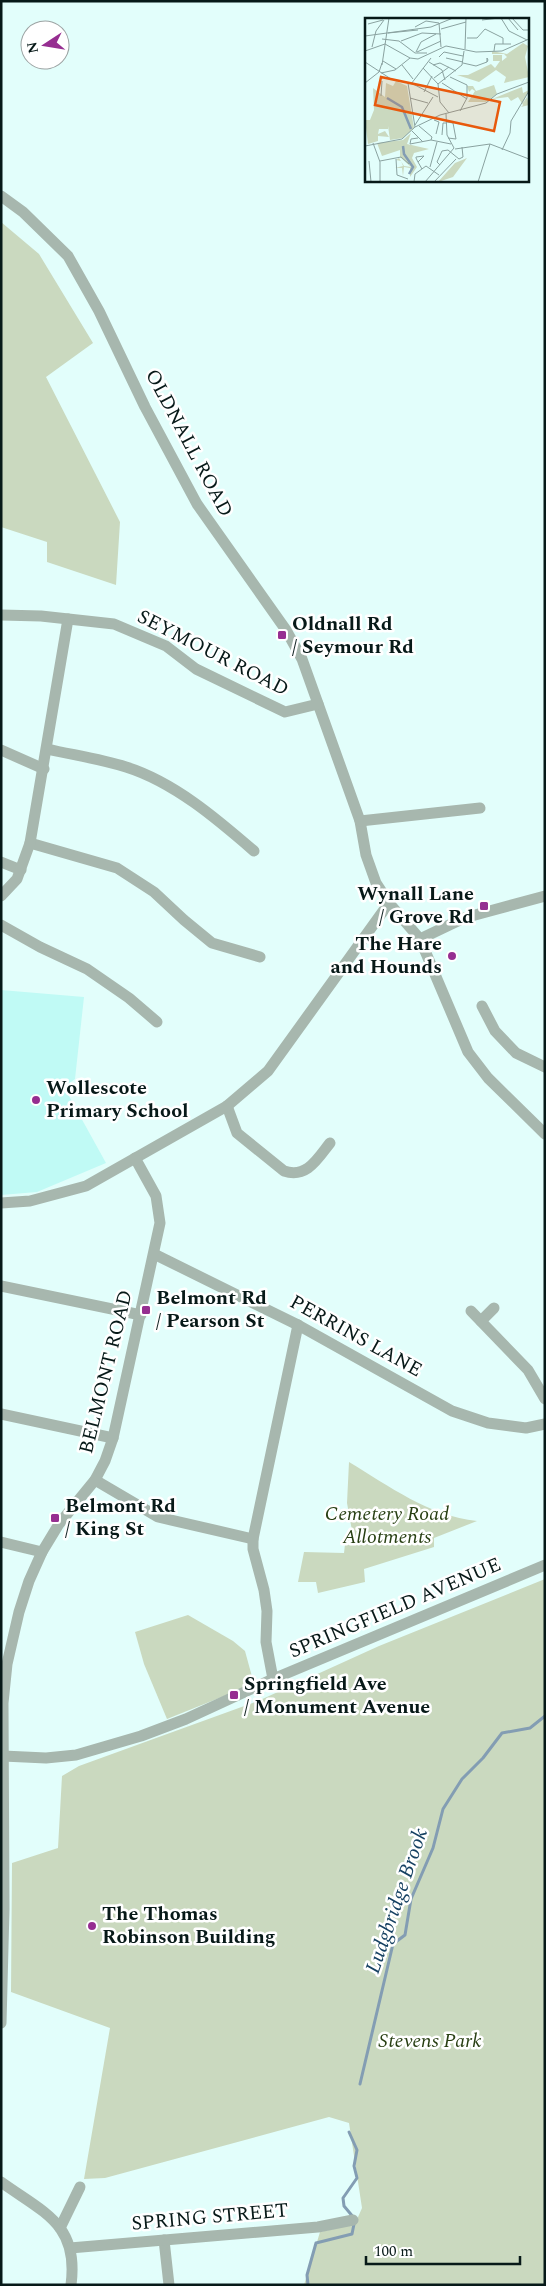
<svg xmlns="http://www.w3.org/2000/svg" width="546" height="2286" font-family="Spectral,serif">
<rect width="100%" height="100%" fill="#e2fefb"/>
<polygon fill="#c0faf5" points="1,990 84,997 75,1079 64,1087 106,1163 37,1192 1,1195"/>
<g fill="#cad9bf">
<polygon points="1,222 39,254 93,343 46,377 120,522 116,585 47,562 47,542 1,527"/>
<path d="M349,1462c40,24 80,54 128,59l-43,17v9l-70,22 1,13 -47,11 -2,-11h-18l6,-30 40,1 2,-17h7l-6,-33z"/>
<polygon points="545,1579 545,2285 304,2285 320,2232 355,2224 362,2208 349,2123 329,2117 105,2178 84,2179 110,2028 11,1992 12,1863 58,1848 62,1776 79,1766 258,1701 379,1646"/>
<polygon points="188,1615 233,1641 245,1651 254,1684 167,1719 144,1664 135,1632"/>
</g>
<g fill="none" stroke-linecap="round" stroke-linejoin="round">
<g stroke="#839db3" stroke-width="3">
<polyline points="360,2084 393,1944 405,1935 411,1899 433,1848 443,1809 462,1779 483,1758 502,1733 530,1728 545,1716"/>
<polyline points="349,2132 357,2150 354,2166 357,2178 343,2198 344,2206 354,2218"/>
<polyline points="308,2285 307,2275 316,2243 352,2234 354,2224"/>
</g>
<g stroke="#a7b7ae" stroke-width="11">
<polyline points="1,196 23,212 68,256 99,311 145,407 197,504 286,630 302,659 360,821 366,855 376,883 389,903 420,939 468,1052 488,1078 545,1134"/>
<polyline points="1,615 41,616 114,624 166,646 196,669 285,712 318,704"/>
<path d="M47,749c26,6 54,10 79,18 48,15 91,52 128,84"/>
<polyline points="1,750 44,769"/>
<polyline points="360,821 480,808"/>
<polyline points="30,843 117,868 154,892 184,920 212,943 260,957"/>
<polyline points="1,862 21,870"/>
<polyline points="1,896 17,879 30,843 68,619"/>
<polyline points="1,925 40,947 87,969 129,998 157,1022"/>
<polyline points="420,939 464,918 545,896"/>
<polyline points="482,1006 495,1031 516,1053 545,1067"/>
<path d="M227,1106l10,27 47,38c23,8 34,-13 46,-28"/>
<polyline points="1,1203 30,1201 86,1186 227,1106 268,1071 389,903"/>
<polyline points="154,1254 298,1325 452,1411 488,1423 526,1428 545,1424"/>
<polyline points="1,1286 141,1315"/>
<polyline points="471,1311 528,1370 545,1399"/>
<polyline points="481,1321 494,1308"/>
<polyline points="1,1414 113,1438"/>
<polyline points="95,1480 158,1517 253,1539"/>
<polyline points="1,1542 42,1552"/>
<polyline points="273,1679 266,1642 267,1611 264,1590 253,1549 253,1539 298,1325"/>
<polyline points="3,1756 46,1758 76,1755 141,1736 186,1719 273,1679 545,1565"/>
<polyline points="1,2023 4,1909 3,1703 7,1664 19,1612 29,1581 42,1552 59,1524 95,1480 105,1461 113,1438 160,1223 156,1196 135,1158"/>
<path d="M1,2182c43,31 78,42 70,103"/>
<polyline points="60,2228 80,2187"/>
<polyline points="164,2240 169,2285"/>
<polyline points="70,2248 318,2227 353,2220"/>
</g>
</g>
<g fill="#962e91" stroke="#fff" stroke-width="2">
<rect x="277" y="630" width="10" height="10" rx="2.5"/>
<rect x="479" y="901" width="10" height="10" rx="2.5"/>
<circle cx="452" cy="956" r="5"/>
<circle cx="36" cy="1100" r="5"/>
<rect x="141" y="1305" width="10" height="10" rx="2.5"/>
<rect x="50" y="1513" width="10" height="10" rx="2.5"/>
<rect x="229" y="1690" width="10" height="10" rx="2.5"/>
<circle cx="92" cy="1926" r="5"/>
</g>
<g text-anchor="middle" dominant-baseline="central" stroke-width="5" stroke-linejoin="round" paint-order="stroke">
<g font-size="20" fill="#071918" stroke="#fff">
<text transform="translate(189 443) rotate(62)">OLDNALL ROAD</text>
<text transform="translate(213 653) rotate(27)">SEYMOUR ROAD</text>
<text transform="translate(356 1336) rotate(29)">PERRINS LANE</text>
<text transform="translate(106 1372) rotate(-76)">BELMONT ROAD</text>
<text transform="translate(395 1608) rotate(-23)">SPRINGFIELD AVENUE</text>
<text transform="translate(210 2217) rotate(-5)">SPRING STREET</text>
</g>
<g font-size="20" font-weight="bold" fill="#071918" stroke="#fff" text-anchor="start">
<text x="292" y="624">Oldnall Rd<tspan x="292" dy="23">/ Seymour Rd</tspan></text>
<text x="474" y="894" text-anchor="end">Wynall Lane<tspan x="474" dy="23">/ Grove Rd</tspan></text>
<text x="442" y="944" text-anchor="end">The Hare<tspan x="442" dy="23">and Hounds</tspan></text>
<text x="46" y="1088">Wollescote<tspan x="46" dy="23">Primary School</tspan></text>
<text x="156" y="1298">Belmont Rd<tspan x="156" dy="23">/ Pearson St</tspan></text>
<text x="65" y="1506">Belmont Rd<tspan x="65" dy="23">/ King St</tspan></text>
<text x="244" y="1684">Springfield Ave<tspan x="244" dy="23">/ Monument Avenue</tspan></text>
<text x="102" y="1914">The Thomas<tspan x="102" dy="23">Robinson Building</tspan></text>
</g>
<g font-size="20" font-style="italic" fill="#283f13" stroke="#fff">
<text x="387" y="1514">Cemetery Road<tspan x="387" dy="23">Allotments</tspan></text>
<text x="430" y="2041">Stevens Park</text>
</g>
<g font-size="21" font-style="italic" fill="#164162" stroke="#fff">
<text transform="translate(397 1901) rotate(-71)">Ludgbridge Brook</text>
</g>
</g>
<g transform="translate(365 18)">
<rect width="164" height="164" fill="#e2fefb"/>
<path d="M158,25l5,3 -3,11 4,20 -25,6 2,-6 -10,-7 -17,12 -22,-7h11l23,-11 4,4 5,-7h-7v-6h9v6l5,-4 -3,-3h-12v-3l15,3zM31,63l11,5 7,42 -11,10 -13,2 -2,-14v3h-9l-1,5 7,-3 4,6 -11,-1v5l-10,3 -3,-24h5l4,-10 -1,-22 12,9 1,-14 7,3zM129,67l3,9 -11,8h-18l7,-11 -3,-2 -3,3 -2,-6h6l3,5zM157,69l1,6 6,-3 -6,13 4,-6 2,8 -8,2 2,-2 -5,-8 -7,4 -3,-4 -16,2zM46,115l-4,11 22,5 -15,4 -2,5 5,9 -7,10v-9l-6,-1 -1,9 -1,-8h-7l8,-2 -2,-5 -5,-1 3,-2 5,8 7,1 -11,-10v-7l-18,6 -5,-13 26,-3zM102,140l-14,19 -15,5 17,-19z" fill="#cad9bf"/>
<path fill="none" stroke="#839db3" stroke-width="2.5" d="M22,80l15,9 9,22M38,128l1,8 9,13 -4,7"/>
<path fill="none" stroke="#8aa2a0" stroke-width="1" d="M136,0l8,13 18,9M143,0l10,12M147,0l11,12h6M117,2l17,-2M3,6l15,-4M50,9l11,-6 13,2 2,24M76,11l25,-7M23,15l30,-3M0,18l66,-9 22,-9M102,20h10l8,-9 18,9v6M17,21l17,2 16,12h12M36,23l21,-8 19,1M7,29l4,-16 8,-11M100,31l1,-31M0,33l20,-7 25,14 8,1 28,-13 30,6 26,-1 27,-12M129,33l1,-7h16M51,34l5,-10 15,-8M52,34l24,-11M74,39l5,-5 19,4M81,40l17,4M18,43l13,8M0,44l26,17 22,5 25,13M64,44l13,8 3,10M98,45l13,3 11,-4v-4l1,2 -1,2M17,47l7,-47M37,47l11,14M68,47l7,-2 16,8M58,50l15,16M16,55l14,-3 15,-12M85,59l17,8v13l-7,13M69,60l15,-11M0,65l14,-11 3,-9M43,65l7,44M77,65l25,16M46,66l20,-26M73,66l24,-19 2,-14M73,66l2,18 9,11M59,74l8,-16M16,78l1,-15M45,80l18,5M81,96l1,21 7,13M69,102l5,2 -3,12M82,104l6,1 3,16 -8,-1M50,107l18,-28M54,108l13,11 -1,3M50,109l25,-12 46,-12 11,-9 32,-12M47,113l11,11M77,117l1,-12h4M53,120l-7,1 -1,5 21,-4M66,122l20,4M8,125l7,19v20M125,126l39,15M0,128l37,-7 13,-12M90,131l35,-5M137,132l8,-17 1,-12 18,-30M31,141l1,16 11,4M4,143l2,21M15,143l21,-4 8,7M53,144l6,-6 -8,1v1l2,4 4,7M75,147l-3,-3 5,-11 6,-1 11,9 4,-2 -1,-10M65,149l7,-25M49,164l1,-8 11,-8 13,9M60,164l29,-34M69,164l22,-23M113,164l12,-38"/>
<path fill="#e8590c" fill-opacity="0.15" stroke="#e8590c" stroke-width="2.5" d="M16,59l119,25 -6,29 -119,-26z"/>
<rect width="164" height="164" fill="none" stroke="#071918" stroke-width="2.5"/>
</g>
<rect width="546" height="2286" fill="none" stroke="#071918" stroke-width="5"/>
<g transform="translate(45 45) rotate(258)"><circle r="24" fill="#ffffff" stroke="#9ca3a3"/>
<path d="M0-4L9 19L0 12L-9 19Z" fill="#962e91"/>
<text y="-8" font-size="14" font-weight="bold" text-anchor="middle" fill="#071918">N</text>
</g>
<path d="M366 2256v8h154v-8" fill="none" stroke="#071918" stroke-width="2.5"/>
<text x="374" y="2256" font-size="15" fill="#071918" stroke="#ffffff" stroke-width="4" paint-order="stroke">100 m</text>
</svg>
